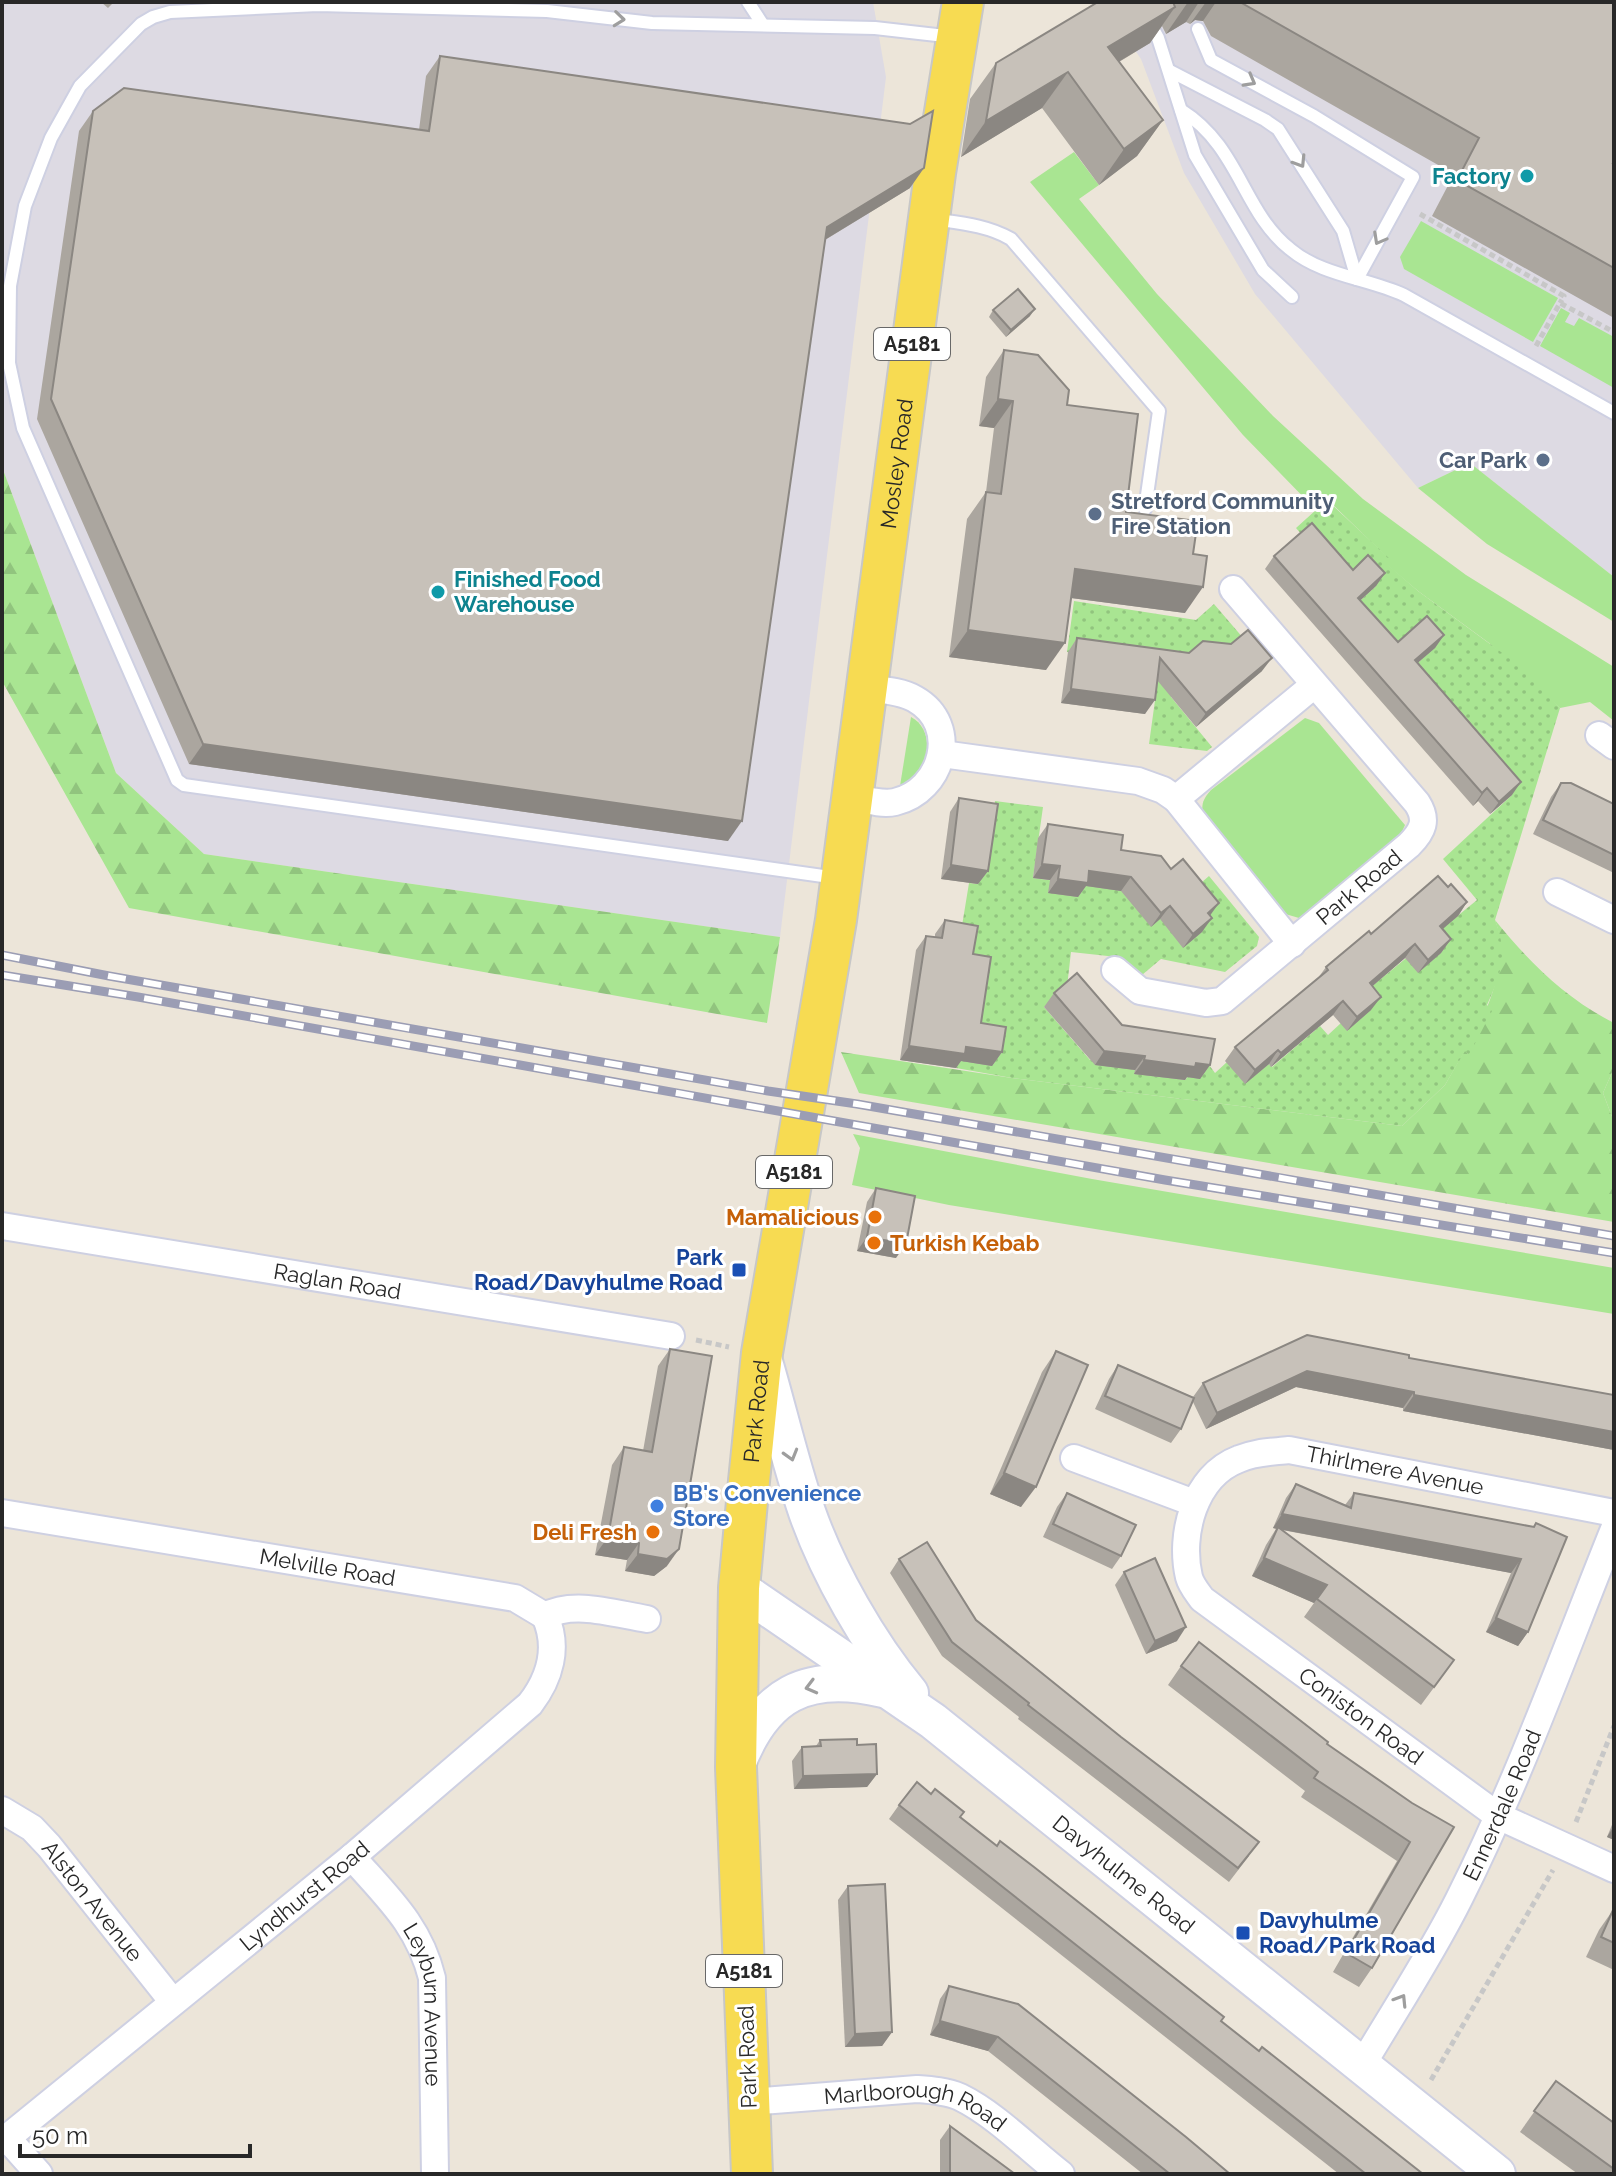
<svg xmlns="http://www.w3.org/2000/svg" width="1616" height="2176" font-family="Raleway,sans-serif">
<defs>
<pattern id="forest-firs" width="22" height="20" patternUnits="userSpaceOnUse" patternTransform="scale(2)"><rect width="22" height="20" fill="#a9e592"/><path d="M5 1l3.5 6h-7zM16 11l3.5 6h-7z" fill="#91c47e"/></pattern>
<pattern id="garden-dots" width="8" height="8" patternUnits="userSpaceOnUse" patternTransform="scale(2)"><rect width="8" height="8" fill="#a9e592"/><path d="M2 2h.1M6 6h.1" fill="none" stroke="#91c47e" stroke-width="1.8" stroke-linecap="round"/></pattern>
</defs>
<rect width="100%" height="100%" fill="#ece5d9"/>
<g fill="#dddae3">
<polygon points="2,2 873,2 886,77 780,937 204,854 116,773 2,467"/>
<polygon points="1102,2 1614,2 1614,577 1470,463 1418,488 1255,294 1184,173 1141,59"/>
</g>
<g fill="#a9e592">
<polygon points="1074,152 1099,185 1079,199 1157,294 1273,416 1363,499 1466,575 1614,667 1614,721 1590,702 1560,708 1489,643 1418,591 1386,564 1390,560 1328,500 1316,510 1243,435 1030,182"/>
<polygon points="1421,221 1558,298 1533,342 1404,269 1400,257"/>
<polygon points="1561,308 1570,313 1565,322 1574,326 1579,318 1614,337 1614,388 1540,346"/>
<polygon points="1470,463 1614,577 1614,622 1487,544 1418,488"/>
<path d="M911,717c27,14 18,62 -11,69z"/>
<path d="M1305,718l14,5 86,102 -5,11 -92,79 -9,3 -17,-5 -79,-97c-2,-12 0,-17 8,-26z"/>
<polygon points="1614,1068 1614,1122 1603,1093"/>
<polygon points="853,1134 1092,1179 1614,1268 1614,1314 949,1205 852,1185 860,1148"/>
</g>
<g fill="url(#forest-firs)">
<polygon points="2,467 116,773 204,854 780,937 767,1023 129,908 2,681"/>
<path d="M1495,920c34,42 70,78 119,103v45l-11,25 11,29v100l-755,-129 -18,-41 171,26 390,48 43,-41 20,-35 3,4c16,-43 44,-88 27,-134z"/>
</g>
<g fill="url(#garden-dots)">
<path d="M1327,500l64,60 -4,4 31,27 102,75 40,42 -65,212c13,34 7,52 -8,85l5,6 -23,44 -4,-4 -20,34 -43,41 -390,-48 -56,-10 3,-33 1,-97 9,-55 9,1 11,-44 6,-39 48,6 -10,71 91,12 27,36 58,-50 50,61 -2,9 -32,26 -64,-13 -25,21 -19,-23 -46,-5 -4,35 -23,20 46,53 45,10v3l50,7 19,-22 11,15 12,-11 18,21 24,-19 3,3 48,-41 8,9 13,-12 19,-27 117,-96 -34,-41 69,-64 -106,-121 29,-27 -39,1 -47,-37 27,-25 -32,-3 -48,-55z"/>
<polygon points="1074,601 1196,620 1214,604 1244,639 1171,697 1212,747 1207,751 1149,744 1160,664 1067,652"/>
</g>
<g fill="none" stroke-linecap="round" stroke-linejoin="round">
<defs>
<g id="lane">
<polyline points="748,2 763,25"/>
<polyline points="1138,2 1158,38 1195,155 1263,270 1292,297"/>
<polyline points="1198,29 1211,60 1314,116 1413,177 1357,279"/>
<polyline points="1170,71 1265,120 1278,129 1343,231 1357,279"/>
<path d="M1181,110c59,37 61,101 109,139 32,27 77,29 114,46l210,118"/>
<path d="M932,219c27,4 55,6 79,20l148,172 -14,98"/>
<polyline points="837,878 184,785 177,780 23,428 9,363 10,286 25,206 51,138 80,86 141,24 153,17 170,12 318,5 547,11 652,23 875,28 954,37"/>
</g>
<g id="street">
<polyline points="1599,735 1614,746"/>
<polyline points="942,754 1138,781 1163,790 1176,799"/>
<path d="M852,797c14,3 30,8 43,5 48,-11 66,-77 20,-103 -14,-8 -33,-9 -48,-11"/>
<polyline points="1557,892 1614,920"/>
<polyline points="1292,944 1176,799 1314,685"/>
<path id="s1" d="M1115,970l25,21 66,12 16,-2 187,-156c14,-14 19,-25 8,-42l-184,-214"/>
<path id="s2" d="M2,1226l669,110"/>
<polyline points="1074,1458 1194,1503"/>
<path id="s3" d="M2,1513l513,85 30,18"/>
<path id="s4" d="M1614,1513l-325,-63c-17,2 -34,2 -50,9 -45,17 -60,76 -50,118 2,8 8,15 13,22l296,217 116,53"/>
<path d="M545,1616c29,-16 70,-2 102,3"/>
<path id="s5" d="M2,1810l30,18 17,18 124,156"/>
<path id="s6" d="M352,1857c35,40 67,68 80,121l3,196"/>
<path id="s7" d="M1361,2067c33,-56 69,-110 98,-168 60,-119 105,-246 155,-370"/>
<path id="s8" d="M749,2102l168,-13c14,1 29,2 43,8 35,17 70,53 101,77"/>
<polyline points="7,2138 39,2174"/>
<path id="s9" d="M2,2142l350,-285 178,-153c20,-26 29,-57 15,-88"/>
</g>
<g id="secondary">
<path d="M763,1358c15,51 27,104 44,154 21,60 62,132 103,181"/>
<path id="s10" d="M739,1588l194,133 564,453"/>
<path d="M736,1767c27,-73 70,-96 147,-78"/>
</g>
<g id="primary">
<path id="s11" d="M752,2174l-16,-407 3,-179 9,-97 14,-138 74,-433 99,-747 28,-171"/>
</g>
</defs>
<use href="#lane" stroke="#ced0e2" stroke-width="16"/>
<use href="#street" stroke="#ced0e2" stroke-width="30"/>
<use href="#secondary" stroke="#ced0e2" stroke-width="40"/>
<use href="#primary" stroke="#c7c7c7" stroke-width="44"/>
<g stroke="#c7c7c7" stroke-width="5" stroke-dasharray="6 4" stroke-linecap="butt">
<polyline points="1420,214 1564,296 1560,303"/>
<polyline points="1536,346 1560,303 1614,332"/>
<polyline points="696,1340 729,1347"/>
<polyline points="1576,1822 1614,1726"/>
<polyline points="1431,2080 1553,1870"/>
</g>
<use href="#lane" stroke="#fff" stroke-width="12"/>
<use href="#street" stroke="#fff" stroke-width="26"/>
<use href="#secondary" stroke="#fff" stroke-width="36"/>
<use href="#primary" stroke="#f7db52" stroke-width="40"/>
<defs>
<g id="rail">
<polyline points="2,955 109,976 768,1091 857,1104 1614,1236"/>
<polyline points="2,975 138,997 1165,1180 1614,1253"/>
</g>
</defs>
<use href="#rail" stroke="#9b9db4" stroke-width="9"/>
<use href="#rail" stroke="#fff" stroke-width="6" stroke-dasharray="18" stroke-linecap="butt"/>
</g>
<g fill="#aba69f">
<polygon points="101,2 114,2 108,8"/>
<polygon points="1098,2 1614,2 1613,163 1614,163 1614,318 1432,216 1454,174 1211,36 1203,21 1195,20 1190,24 1186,22 1166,34 1162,26 1150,43 1119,62 1163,120 1137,156 1099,185 1042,108 961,157 970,99 996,63"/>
<polygon points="440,56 910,188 825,240 728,841 189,764 37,419 79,131 93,111 419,130 426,76"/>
<polygon points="993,310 1030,316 1006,337 989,317"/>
<polygon points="1004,350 1067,405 1126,512 1189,532 1185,613 1071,598 1046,670 949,657 967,519 986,492 994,428 979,426 986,377"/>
<polygon points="1274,556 1353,570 1385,573 1376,586 1360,600 1398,642 1444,635 1435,648 1417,663 1512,795 1490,814 1478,801 1473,806 1265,569"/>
<polygon points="1077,638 1262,671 1196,727 1157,680 1145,714 1061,703 1068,652"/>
<polygon points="1561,783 1614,804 1614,873 1533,834 1551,797"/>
<polygon points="959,798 988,871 978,884 941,879 950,812"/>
<polygon points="1048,824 1121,850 1210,916 1202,932 1183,948 1160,919 1151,927 1121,891 1086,886 1078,897 1048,893 1050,880 1033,878 1038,838"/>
<polygon points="1448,887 1467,902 1458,916 1442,929 1451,939 1441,953 1418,973 1405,958 1372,986 1371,1010 1347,1031 1333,1015 1271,1067 1269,1064 1245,1084 1225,1061 1235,1047 1318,978 1326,967 1371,934"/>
<polygon points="945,920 973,954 981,1023 1002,1052 992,1066 961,1061 956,1068 900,1060 916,950 926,936 935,937 935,934"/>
<polygon points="1054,993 1122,1025 1210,1065 1200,1079 1187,1077 1185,1080 1134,1074 1135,1070 1095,1065 1044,1007"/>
<polygon points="876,1188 896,1258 857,1251 867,1202"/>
<polygon points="670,1349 667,1566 654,1576 625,1571 627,1560 595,1555 612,1465 624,1447 643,1451 658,1366"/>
<polygon points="1056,1351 1021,1507 990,1494 1042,1372"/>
<polygon points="1409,1358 1614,1395 1614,1450 1403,1411 1403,1408 1296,1387 1206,1429 1193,1402 1181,1429 1171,1443 1095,1409 1109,1379 1118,1365 1193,1397 1203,1383"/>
<polygon points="1296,1484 1345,1505 1354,1493 1533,1527 1536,1523 1528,1632 1518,1646 1486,1632 1511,1573 1282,1530 1441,1678 1421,1705 1304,1617 1314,1603 1252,1576 1266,1545 1276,1529 1273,1528 1286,1498"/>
<polygon points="1067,1493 1121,1556 1112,1569 1043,1537 1057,1507"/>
<polygon points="899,1559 976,1620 1249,1856 1229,1882 1018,1719 1019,1717 942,1656 890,1573"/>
<polygon points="1124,1572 1177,1641 1146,1654 1115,1585"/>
<polygon points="1181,1666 1327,1744 1412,1803 1454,1827 1372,1968 1359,1987 1333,1972 1397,1861 1301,1797 1305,1791 1168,1685"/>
<polygon points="820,1740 857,1745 877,1774 867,1787 794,1789 792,1761 802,1747 816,1746"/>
<polygon points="931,1794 1259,2051 1423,2174 1339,2174 889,1819 899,1805"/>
<polygon points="1614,1820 1614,1840 1607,1837"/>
<polygon points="848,1886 892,2032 882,2046 845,2047 838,1900"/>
<polygon points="1613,1910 1614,1910 1614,1970 1586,1957 1599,1930"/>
<polygon points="949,1986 1230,2174 1143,2174 988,2051 930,2035 940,1999"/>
<polygon points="1556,2081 1614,2123 1614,2174 1578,2174 1520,2132"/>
<polygon points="950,2126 1015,2174 940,2174 940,2140"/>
</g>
<g fill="#8b8782">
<polygon points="1188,2 1199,2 1186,22 1166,34"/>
<polygon points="1206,2 1216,2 1203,21 1195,20 1190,24"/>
<polygon points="1175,7 1150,43 1083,83 1108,47"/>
<polygon points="1068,72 1042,108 961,157 986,121"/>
<polygon points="1163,120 1137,156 1099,185 1124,149"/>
<polygon points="924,168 910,188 813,247 827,227"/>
<polygon points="1035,309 1030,316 1006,337 1011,330"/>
<polygon points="998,399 1013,401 994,428 979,426"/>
<polygon points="1075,569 1203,587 1185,613 1056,596"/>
<polygon points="1385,573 1376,586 1349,611 1358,598"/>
<polygon points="968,630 1065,643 1046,670 949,657"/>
<polygon points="1444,635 1435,648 1406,673 1415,660"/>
<polygon points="1272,658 1262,671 1196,727 1206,713"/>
<polygon points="1071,689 1155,700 1145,714 1061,703"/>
<polygon points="203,744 742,821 728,841 189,764"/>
<polygon points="1521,782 1512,795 1490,814 1499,802"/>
<polygon points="1487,788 1478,801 1473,806 1482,793"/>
<polygon points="1042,864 1060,866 1050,880 1033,878"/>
<polygon points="951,865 988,871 978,884 941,879"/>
<polygon points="1089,871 1131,877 1121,891 1086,886 1078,897 1048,893 1058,879"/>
<polygon points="1467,902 1458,916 1430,940 1440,926"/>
<polygon points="1219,903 1209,917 1208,913"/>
<polygon points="1170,906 1160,919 1151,927 1161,913"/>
<polygon points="1212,918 1202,932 1183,948 1193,934"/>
<polygon points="1451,939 1441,953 1418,973 1428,960"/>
<polygon points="1415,944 1405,958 1360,997 1370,983"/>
<polygon points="1381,997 1371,1010 1347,1031 1357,1017"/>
<polygon points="1343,1001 1333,1015 1271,1067 1281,1053"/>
<polygon points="909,1046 966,1047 1002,1052 992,1066 961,1061 956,1068 900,1060"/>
<polygon points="1278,1050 1269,1064 1245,1084 1255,1070"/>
<polygon points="1104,1051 1145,1056 1135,1070 1095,1065"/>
<polygon points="1144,1060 1196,1063 1210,1065 1200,1079 1187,1077 1185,1080 1134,1074"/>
<polygon points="867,1237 906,1244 896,1258 857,1251"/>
<polygon points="1307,1371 1414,1392 1403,1408 1296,1387 1206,1429 1217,1413"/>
<polygon points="1414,1395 1614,1432 1614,1450 1403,1411"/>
<polygon points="1004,1473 1036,1487 1021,1507 990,1494"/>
<polygon points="1282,1514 1521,1559 1511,1573 1273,1528"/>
<polygon points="608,1537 639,1543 627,1560 595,1555"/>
<polygon points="679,1549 667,1566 654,1576 625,1571 638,1554"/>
<polygon points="1264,1558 1327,1585 1314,1603 1252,1576"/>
<polygon points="1496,1618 1528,1632 1518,1646 1486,1632"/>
<polygon points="1186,1627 1177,1641 1146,1654 1155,1641"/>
<polygon points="877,1774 867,1787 794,1789 803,1776"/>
<polygon points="1614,1826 1614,1840 1607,1837"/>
<polygon points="940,2021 998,2037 988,2051 930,2035"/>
<polygon points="892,2032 882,2046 845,2047 855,2034"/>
</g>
<g fill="#c7c1b9" stroke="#8b8782" stroke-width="2">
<polygon points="1098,2 1173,2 1175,7 1108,47 1163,120 1124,149 1068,72 986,121 996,63"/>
<polygon points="1240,2 1614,2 1614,160 1613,163 1614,163 1614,268 1457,180 1479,138"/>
<polygon points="440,56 910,124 933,111 924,168 827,227 742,821 203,744 51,399 93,111 124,88 429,131"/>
<polygon points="1018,289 1035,309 1011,330 993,310"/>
<polygon points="1004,350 1038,355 1069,390 1067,405 1138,414 1126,512 1190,520 1189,532 1196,533 1193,554 1207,556 1203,587 1075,569 1065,643 968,630 986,492 1001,494 1013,401 998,399"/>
<polygon points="1312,523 1353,570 1368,555 1385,573 1358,598 1398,642 1427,616 1444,635 1415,660 1521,782 1499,802 1487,788 1482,793 1274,556"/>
<polygon points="1248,630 1272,658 1206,713 1160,658 1155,700 1071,689 1077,638 1189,653 1203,641 1231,644"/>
<polygon points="1561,783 1571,783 1614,804 1614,855 1543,820"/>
<polygon points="959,798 998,804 988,871 951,865"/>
<polygon points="1048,824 1123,835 1121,850 1161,856 1171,869 1183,859 1219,903 1208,913 1212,918 1193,934 1170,906 1161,913 1131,877 1089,871 1088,883 1058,879 1060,866 1042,864"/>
<polygon points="1438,876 1448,887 1451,884 1467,902 1440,926 1451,939 1428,960 1415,944 1370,983 1381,997 1357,1017 1343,1001 1281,1053 1278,1050 1255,1070 1235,1047 1328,970 1326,967 1369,931 1371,934"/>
<polygon points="945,920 978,926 973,954 991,957 981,1023 1006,1027 1002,1052 966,1047 965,1054 909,1046 926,936 942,938"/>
<polygon points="1077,973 1122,1025 1215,1039 1210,1065 1196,1063 1195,1067 1144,1060 1145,1056 1104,1051 1054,993"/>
<polygon points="876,1188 915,1196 906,1244 867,1237"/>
<polygon points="1307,1335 1409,1355 1409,1358 1614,1395 1614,1432 1414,1395 1414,1392 1307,1371 1217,1413 1203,1383"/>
<polygon points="670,1349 712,1356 679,1549 667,1559 638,1554 639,1543 608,1537 624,1447 652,1452"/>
<polygon points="1056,1351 1088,1365 1036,1487 1004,1473"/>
<polygon points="1118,1365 1194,1398 1181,1429 1105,1396"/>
<polygon points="1296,1484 1351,1508 1354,1493 1534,1527 1536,1523 1567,1537 1528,1632 1496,1618 1521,1559 1282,1514"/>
<polygon points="1067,1493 1136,1525 1121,1556 1053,1524"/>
<polygon points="1278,1527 1454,1660 1434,1687 1317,1599 1327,1585 1264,1558"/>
<polygon points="927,1542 976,1620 1121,1737 1259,1842 1238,1868 1028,1705 1029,1703 952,1642 899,1559"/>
<polygon points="1155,1558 1186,1627 1155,1641 1124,1572"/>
<polygon points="1199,1642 1328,1742 1327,1744 1412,1803 1454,1827 1372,1968 1346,1953 1410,1842 1314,1778 1318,1772 1181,1666"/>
<polygon points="857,1739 857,1745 876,1744 877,1774 803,1776 802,1747 821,1746 820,1740"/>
<polygon points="917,1782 931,1794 935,1789 964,1812 960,1817 997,1846 1000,1841 1034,1867 1224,2017 1221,2021 1259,2051 1262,2047 1423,2174 1366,2174 899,1805"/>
<polygon points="885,1884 892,2032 855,2034 848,1886"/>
<polygon points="1613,1910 1614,1910 1614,1943 1601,1937"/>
<polygon points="949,1986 1018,2004 1186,2137 1230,2174 1170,2174 998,2037 940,2021"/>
<polygon points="1556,2081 1614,2123 1614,2169 1534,2111"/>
<polygon points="950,2126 1015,2174 952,2174 950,2173"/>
</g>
<defs><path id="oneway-chevron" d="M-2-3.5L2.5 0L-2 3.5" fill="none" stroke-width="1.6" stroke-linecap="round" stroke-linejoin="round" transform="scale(2)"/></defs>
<g stroke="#9e9e9e">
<use href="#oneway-chevron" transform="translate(619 19) rotate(6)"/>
<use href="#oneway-chevron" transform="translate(1250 81) rotate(29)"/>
<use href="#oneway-chevron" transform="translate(1300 162) rotate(58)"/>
<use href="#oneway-chevron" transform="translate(1379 239) rotate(119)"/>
<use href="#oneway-chevron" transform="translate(791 1455) rotate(74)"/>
<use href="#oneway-chevron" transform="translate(811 1687) rotate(165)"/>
<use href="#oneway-chevron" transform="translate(1401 2000) rotate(-58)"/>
</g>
<g fill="#0f9aa8" stroke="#fff" stroke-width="3">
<circle cx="1527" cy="176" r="8"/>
<circle cx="438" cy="592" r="8"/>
</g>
<g fill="#5c6f8a" stroke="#fff" stroke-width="3">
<circle cx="1543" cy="460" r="8"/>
<circle cx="1095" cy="514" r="8"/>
</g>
<g fill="#e8710a" stroke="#fff" stroke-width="3">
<circle cx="875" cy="1217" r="8"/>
<circle cx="874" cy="1243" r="8"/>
<circle cx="653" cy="1532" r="8"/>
</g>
<g fill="#1a4fb4" stroke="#fff" stroke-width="3">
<rect x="731" y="1262" width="16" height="16" rx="4"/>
<rect x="1235" y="1925" width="16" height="16" rx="4"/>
</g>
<circle fill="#3f7fe0" stroke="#fff" stroke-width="3" cx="657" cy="1506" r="8"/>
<g text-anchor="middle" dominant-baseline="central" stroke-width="6" stroke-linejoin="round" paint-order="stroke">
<g fill="#fff" stroke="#686868" stroke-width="2">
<rect x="874" y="328" width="76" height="32" rx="6"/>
<rect x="756" y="1156" width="76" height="32" rx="6"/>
<rect x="706" y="1955" width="76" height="32" rx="6"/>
</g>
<g font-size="20" font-weight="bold" fill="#282828">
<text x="912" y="344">A5181</text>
<text x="794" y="1172">A5181</text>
<text x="744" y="1971">A5181</text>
</g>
<g font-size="22" font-weight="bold" fill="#0d838f" stroke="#fff" text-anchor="end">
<text x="1511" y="176">Factory</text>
<text x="454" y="579" text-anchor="start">Finished Food<tspan x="454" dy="25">Warehouse</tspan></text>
</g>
<g font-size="22" font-weight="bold" fill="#4e5e75" stroke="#fff" text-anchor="end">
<text x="1527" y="460">Car Park</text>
<text x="1111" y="501" text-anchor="start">Stretford Community<tspan x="1111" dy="25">Fire Station</tspan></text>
</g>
<g font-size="22" fill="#282828" stroke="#fff">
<text stroke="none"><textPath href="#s11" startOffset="1722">Mosley Road</textPath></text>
<text stroke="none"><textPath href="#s1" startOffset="294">Park Road</textPath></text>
<text stroke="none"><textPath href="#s2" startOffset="340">Raglan Road</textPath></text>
<text stroke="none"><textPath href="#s11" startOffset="764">Park Road</textPath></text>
<text transform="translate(1395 1470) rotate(11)">Thirlmere Avenue</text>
<text stroke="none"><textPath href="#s3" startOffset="330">Melville Road</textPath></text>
<text stroke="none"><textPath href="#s4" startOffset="744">Coniston Road</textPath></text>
<text stroke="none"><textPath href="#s7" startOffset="298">Ennerdale Road</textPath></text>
<text stroke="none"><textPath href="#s10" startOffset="480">Davyhulme Road</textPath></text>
<text stroke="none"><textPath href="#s9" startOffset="390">Lyndhurst Road</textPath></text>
<text stroke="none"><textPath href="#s5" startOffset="130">Alston Avenue</textPath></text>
<text stroke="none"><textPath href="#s6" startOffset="172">Leyburn Avenue</textPath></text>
<text transform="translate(747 2057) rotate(-92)">Park Road</text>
<text stroke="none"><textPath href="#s8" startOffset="170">Marlborough Road</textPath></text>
</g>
<g font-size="22" font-weight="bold" fill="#c56008" stroke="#fff" text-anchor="end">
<text x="859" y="1217">Mamalicious</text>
<text x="890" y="1243" text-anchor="start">Turkish Kebab</text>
<text x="637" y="1532">Deli Fresh</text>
</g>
<g font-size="22" font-weight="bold" fill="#164399" stroke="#fff" text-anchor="end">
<text x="723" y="1257">Park<tspan x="723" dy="25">Road/Davyhulme Road</tspan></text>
<text x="1259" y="1920" text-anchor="start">Davyhulme<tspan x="1259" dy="25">Road/Park Road</tspan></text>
</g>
<g font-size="22" font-weight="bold" fill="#366cbe" stroke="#fff" text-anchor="start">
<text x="673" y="1493">BB's Convenience<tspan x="673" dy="25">Store</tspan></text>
</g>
</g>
<rect width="1616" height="2176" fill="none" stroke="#282828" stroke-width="8"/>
<path d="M20 2144v12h230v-12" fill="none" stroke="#282828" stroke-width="4"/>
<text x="32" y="2144" font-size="24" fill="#282828" stroke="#ffffff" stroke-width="6" paint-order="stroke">50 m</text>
</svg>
